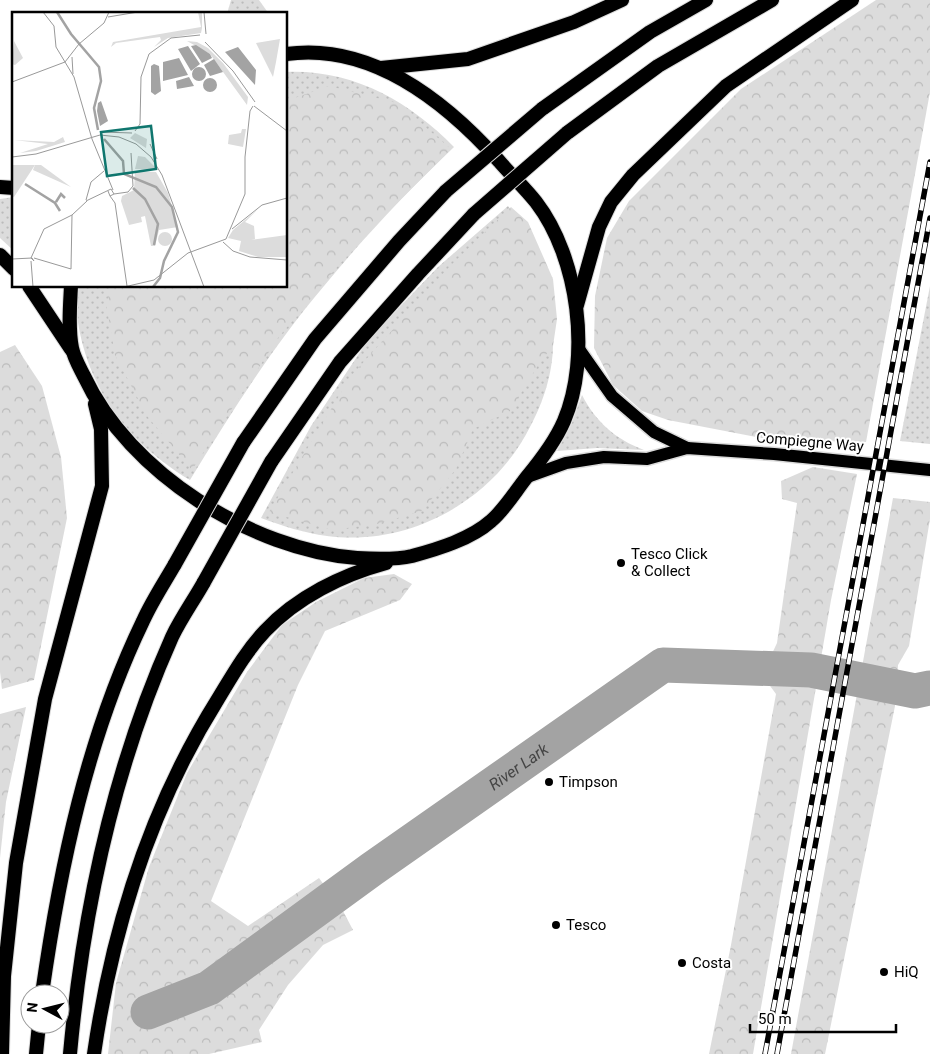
<svg xmlns="http://www.w3.org/2000/svg" width="930" height="1054" font-family="Roboto,sans-serif">
<defs>
<pattern id="grass-dots" width="8" height="8" patternUnits="userSpaceOnUse" patternTransform="scale(1.25)"><rect width="8" height="8" fill="#dcdcdc"/><path d="M2 2h.1M6 6h.1" fill="none" stroke="#bbb" stroke-width="1.8" stroke-linecap="round"/></pattern>
<pattern id="forest-crowns" width="20" height="18" patternUnits="userSpaceOnUse" patternTransform="scale(1.25)"><rect width="20" height="18" fill="#dcdcdc"/><path d="M2 6a3 3 0 1 1 6 0M12 15a3 3 0 1 1 6 0" fill="none" stroke="#bbb"/></pattern>
</defs>
<rect width="100%" height="100%" fill="#fff"/>
<g fill="url(#grass-dots)">
<polygon points="231,0 259,0 269,14 227,14"/>
<path d="M286,72c66,-3 123,29 168,75 -46,44 -90,90 -130,139 -51,60 -93,127 -134,194 -72,-43 -114,-108 -115,-194h211z"/>
<polygon points="14,197 14,251 0,238 0,199"/>
<path d="M508,206c5,6 10,12 13,18 9,15 13,44 17,62 5,18 15,40 15,58 0,29 -10,59 -23,83 -37,74 -121,120 -203,109 -23,-3 -44,-10 -66,-18l50,-92 57,-86 70,-73z"/>
<polygon points="930,286 930,444 900,441"/>
<path d="M582,395c14,27 33,44 62,55l-47,-2 -40,3 14,-26z"/>
</g>
<g fill="url(#forest-crowns)">
<polygon points="876,0 930,0 930,92 866,442 772,440 668,420 642,411 613,385 594,348 595,296 607,238 629,201 741,89"/>
<polygon points="329,86 397,103 451,149 358,242 278,338 192,470 147,416 115,355 106,303 112,286 286,286 286,101"/>
<polygon points="511,207 528,222 553,279 557,319 553,346 540,362 510,411 473,429 456,469 422,511 377,524 332,530 269,512 351,376 450,266"/>
<polygon points="15,345 42,386 61,457 67,518 34,680 2,689 0,672 0,352"/>
<polygon points="813,467 857,474 831,600 753,1054 709,1054 731,945 776,694 762,675 777,643 797,503 782,499 781,481"/>
<polygon points="893,498 930,502 930,519 909,646 898,665 896,701 825,1054 791,1054"/>
<polygon points="394,574 412,584 400,600 325,631 298,685 211,901 248,926 319,878 343,911 353,930 323,945 288,985 259,1030 262,1042 209,1054 108,1054 116,983 149,867 187,773 247,672 282,625 316,602 364,578"/>
<polygon points="26,707 6,802 0,858 0,714"/>
</g>
<g fill="none" stroke-linecap="round" stroke-linejoin="round">
<path stroke="#a3a3a3" stroke-width="35" id="s1" d="M148,1012l61,-24 163,-119 291,-204 148,5 104,21 15,-3"/>
<defs>
<g id="primary">
<polyline points="579,349 612,396 654,432 687,448"/>
<polyline points="527,477 566,463 604,457 647,459 687,448 774,454 930,470"/>
</g>
<g id="trunk">
<polyline points="381,68 468,59 574,22 622,0"/>
<polyline points="542,109 650,32 706,0"/>
<polyline points="567,133 658,66 772,0"/>
<polyline points="0,187 14,188"/>
<polyline points="0,255 14,269"/>
<polyline points="29,286 71,349"/>
<path d="M71,286c-1,20 -3,43 1,62 2,10 8,20 12,28 45,97 168,174 273,182 17,1 38,2 55,-2 26,-7 59,-17 79,-35 14,-12 24,-29 35,-43 15,-18 29,-36 38,-57 27,-64 15,-163 -28,-219 -11,-14 -25,-27 -37,-41 -53,-59 -128,-119 -213,-107"/>
<polyline points="577,305 599,227 611,202 633,175 726,86 852,0"/>
<polyline points="243,443 315,339 399,241 446,191"/>
<polyline points="271,462 340,362 418,274 474,214"/>
<path d="M42,994c18,-127 45,-257 101,-373 9,-20 21,-38 32,-57"/>
<polyline points="2,1054 4,976 16,863 45,699 102,486 101,429 95,404"/>
<polyline points="36,1054 39,1024"/>
<path d="M70,1054c13,-143 43,-285 102,-417 9,-19 22,-37 32,-55"/>
<path d="M94,1054c18,-124 57,-248 124,-355 14,-23 28,-48 47,-68 32,-34 77,-56 121,-68"/>
</g>
</defs>
<use href="#primary" stroke="#dbdbdb" stroke-width="15"/>
<use href="#trunk" stroke="#dbdbdb" stroke-width="16"/>
<use href="#primary" stroke="#000" stroke-width="12"/>
<use href="#trunk" stroke="#000" stroke-width="14"/>
<defs>
<g id="rail">
<polyline points="765,1054 930,162"/>
<polyline points="777,1054 930,218"/>
</g>
</defs>
<use href="#rail" stroke="#000" stroke-width="5.5"/>
<use href="#rail" stroke="#fff" stroke-width="4" stroke-dasharray="11" stroke-linecap="butt"/>
<defs>
<g id="trunk-bridge">
<polyline points="446,191 542,109"/>
<polyline points="474,214 567,133"/>
<polyline points="175,564 243,443"/>
<polyline points="204,582 271,462"/>
</g>
</defs>
<use href="#trunk-bridge" stroke="#dbdbdb" stroke-width="16" stroke-linecap="butt"/>
<use href="#trunk-bridge" stroke="#000" stroke-width="14"/>
</g>
<g fill="#000" stroke="#fff" stroke-width="2">
<circle cx="621" cy="563" r="5"/>
<circle cx="549" cy="782" r="5"/>
<circle cx="556" cy="925" r="5"/>
<circle cx="682" cy="963" r="5"/>
<circle cx="884" cy="972" r="5"/>
</g>
<g text-anchor="middle" dominant-baseline="central" stroke-width="4" stroke-linejoin="round" paint-order="stroke">
<g font-size="15" fill="#000" stroke="#fff">
<text transform="translate(810 442) rotate(5)">Compiegne Way</text>
</g>
<g font-size="15" fill="#000" stroke="#fff" text-anchor="start">
<text x="631" y="554">Tesco Click<tspan x="631" dy="17">&amp; Collect</tspan></text>
<text x="559" y="782">Timpson</text>
<text x="566" y="925">Tesco</text>
<text x="692" y="963">Costa</text>
<text x="894" y="972">HiQ</text>
</g>
<g font-size="16" font-style="italic" fill="#444" stroke="#fff">
<text stroke="none"><textPath href="#s1" startOffset="446">River Lark</textPath></text>
</g>
</g>
<g transform="translate(12 12)">
<rect width="275" height="275" fill="#fff"/>
<path d="M23,153h6l30,22 -38,-17zM123,159l21,1 12,21 10,34 -19,3 -4,16h-4l-6,-30 -4,1 1,5 -13,3 -8,-24 1,-5 12,-6z" fill="#dcdcdc"/>
<path d="M186,0h4v16l-1,5 -33,5 -14,9 7,-7 -1,-3 -44,6 -5,4 2,-5 88,-15zM268,27l-4,23 -3,15 -17,-34zM2,29l9,17 -8,7 -3,-1zM175,29l10,1 11,6 15,15 25,34 -1,8 -37,-51zM230,117h4l-3,18 -15,-3 1,-9 12,-2zM123,121l12,6 -1,9 -16,-10zM51,125l2,5 -29,9 -16,2 28,-9 -34,-4 40,2zM126,144l7,1 13,13 -23,-1zM0,153h23l-21,32 -2,-1zM246,197l-13,13 9,4 1,13 -4,1 36,-5v22h-29l-19,-6 2,-10 -13,-3 5,-8z" fill="#dcdcdc"/>
<path d="M146 227a7 7 0 1 1 14 0a7 7 0 1 1-14 0Z" fill="#dcdcdc"/>
<path d="M184,33l14,9 2,4 -10,5 -11,-17zM176,34l12,18 -9,7 -13,-22zM226,35l18,23 -1,15 -30,-33zM167,46l9,17 -25,6v-19zM202,47l9,13 -13,4 -6,-11zM142,52l5,2 2,25 -6,4 -4,-3v-26zM180 62a7 7 0 1 1 14 0a7 7 0 1 1-14 0ZM177,65l5,9 -17,3 -1,-8zM191 73a7 7 0 1 1 14 0a7 7 0 1 1-14 0ZM89,89l7,20 -8,5 -3,-15 1,-8z" fill="#a3a3a3"/>
<path fill="none" stroke="#a3a3a3" stroke-width="2.5" d="M45,0l14,22 28,33 2,14 -7,27 4,22M92,127l19,22 1,13 32,13 16,20 6,25 -14,29 -4,17 -7,9M13,172l30,19 5,8M121,176l12,11 13,25 -4,21M44,190l5,-8 4,4"/>
<path fill="none" stroke="#999" stroke-width="1" d="M31,0l11,14 2,21 18,30 18,62 21,51M192,0l2,22M96,5l30,-5M193,30l28,29 22,31M60,45l1,17M53,50l14,-18 25,-21 5,-11M0,70l53,-20M242,94l33,25M123,119l5,-7 1,-47 8,-23 22,-16 29,-3M89,120l31,1M138,132l7,15M0,145l24,-3 64,-19 19,2 17,7 15,13 11,18 42,112M102,182l14,-2 5,-6 -2,-33M98,184l5,7 12,83M74,188l5,-18 13,-11M74,189l25,-12 3,5 -4,2 -2,-5M220,217l30,-24 25,-7M211,230l10,9 17,6 37,3M19,246l13,-29 28,-14 15,-14M22,246l37,11 1,-54M0,247l20,-1 2,3 -3,-3M19,249l2,26M112,275l30,-7 34,-27 38,-14 19,-45v-37l5,-46 3,-5"/>
<path fill="#0f766e" fill-opacity="0.15" stroke="#0f766e" stroke-width="2.5" d="M139,114l5,43 -49,7 -6,-44z"/>
<rect width="275" height="275" fill="none" stroke="#000" stroke-width="2.5"/>
</g>
<g transform="translate(45 1009) rotate(277)"><circle r="24" fill="#ffffff" stroke="#999999"/>
<path d="M0-4L9 19L0 12L-9 19Z" fill="#000000"/>
<text y="-8" font-size="14" font-weight="bold" text-anchor="middle" fill="#000000">N</text>
</g>
<path d="M750 1024v8h146v-8" fill="none" stroke="#000000" stroke-width="2.5"/>
<text x="758" y="1024" font-size="15" fill="#000000" stroke="#ffffff" stroke-width="4" paint-order="stroke">50 m</text>
</svg>
